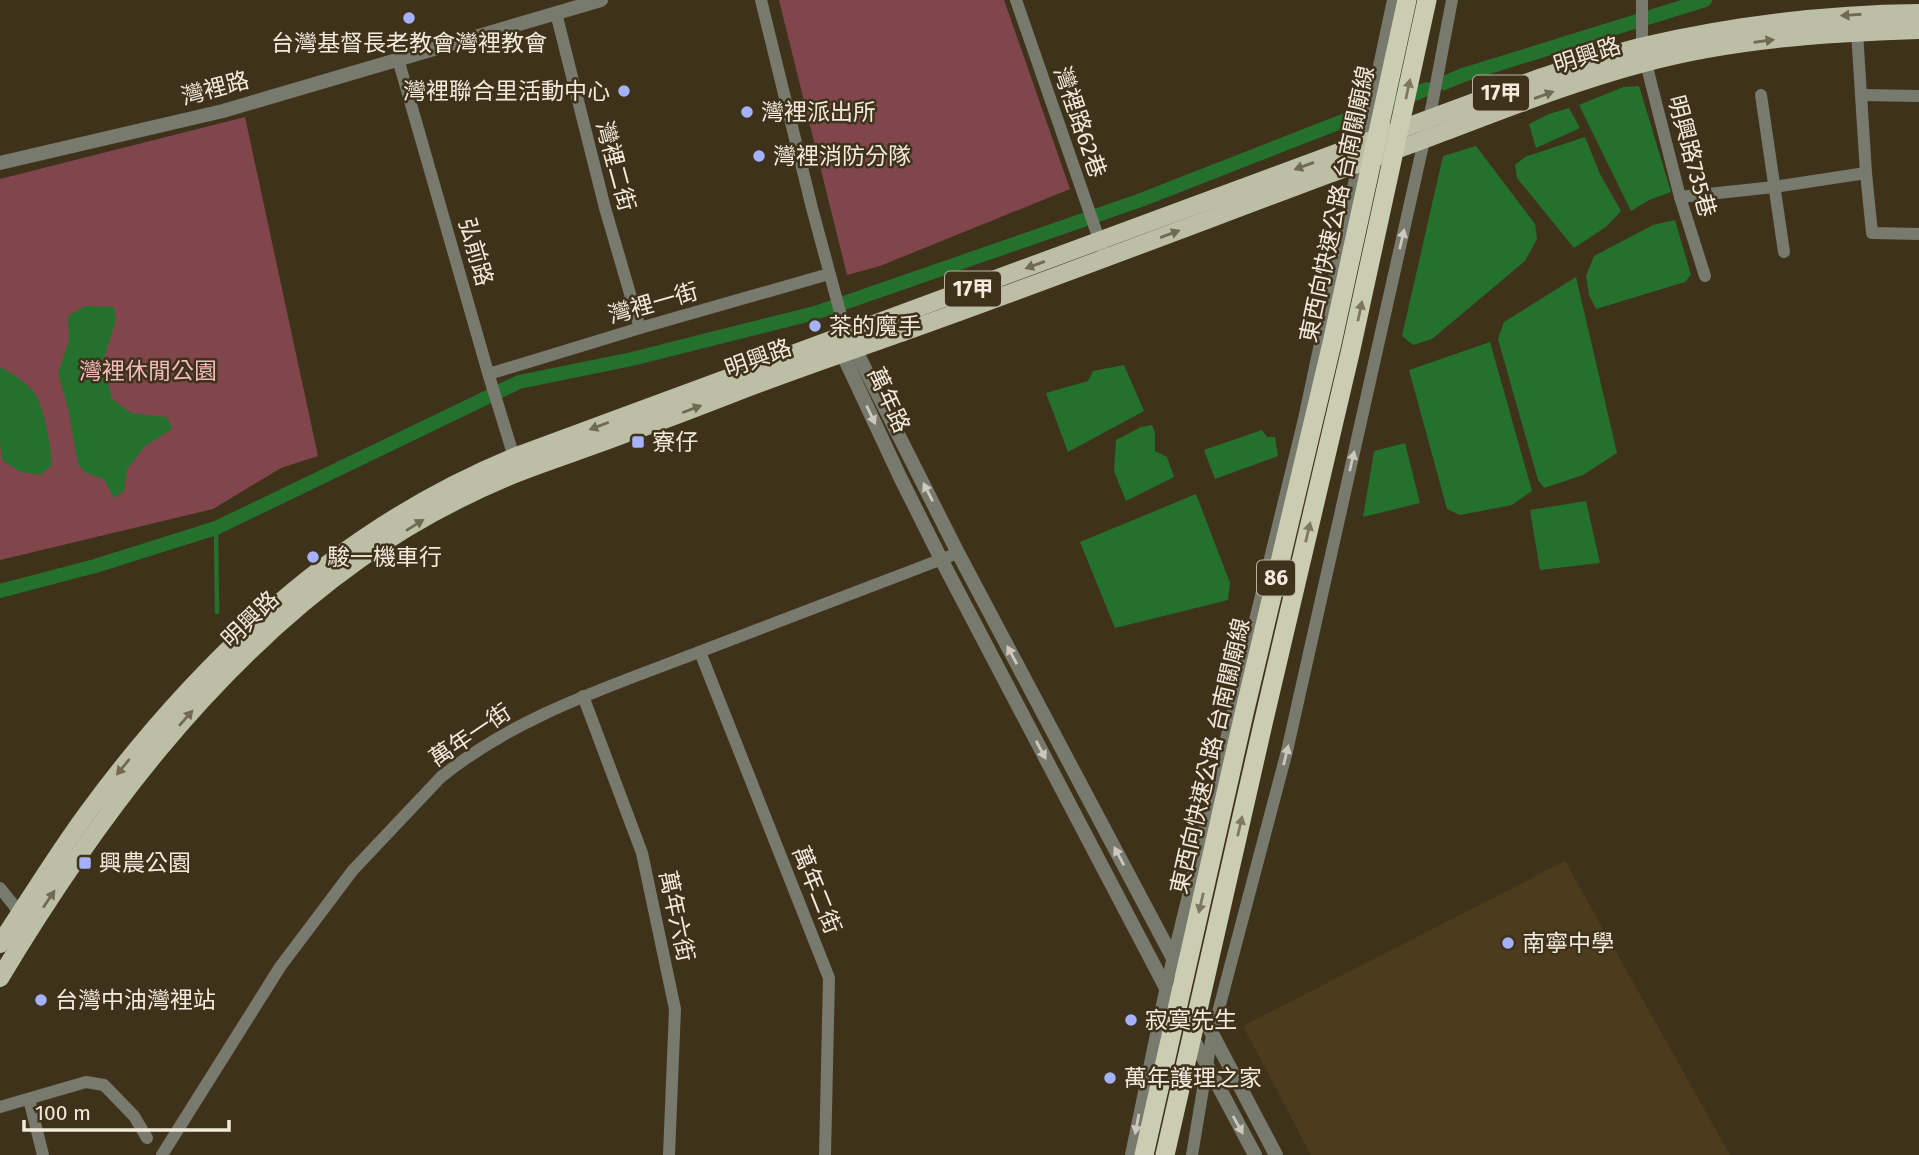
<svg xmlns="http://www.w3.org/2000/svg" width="1919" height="1155" font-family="'Fira Sans','Noto Sans TC',sans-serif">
<rect width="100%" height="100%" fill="#3f321b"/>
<polygon fill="#4c3b1d" points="1565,861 1730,1155 1311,1155 1243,1026"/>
<g fill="#80464c">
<polygon points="779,0 1004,0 1070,189 880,266 847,275"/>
<polygon points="245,117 318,456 281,468 213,509 0,560 0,179"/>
</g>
<g fill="#23712d">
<polygon points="1639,86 1671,192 1649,200 1631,211 1579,105 1623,87"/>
<polygon points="1569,108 1580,128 1536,148 1529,124 1549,114"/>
<polygon points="1585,137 1600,174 1621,211 1606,227 1574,248 1517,178 1515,165 1525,157"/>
<polygon points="1476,146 1535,224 1537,239 1525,261 1432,339 1413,345 1402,336 1443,156"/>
<polygon points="1675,220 1691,275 1685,282 1596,309 1589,295 1586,276 1594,256 1653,225"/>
<polygon points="1576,277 1617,453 1583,475 1544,488 1538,480 1498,339 1504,322"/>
<polygon points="85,306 114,307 116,320 103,361 112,399 131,413 167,417 172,429 145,446 127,469 124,491 114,498 104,479 86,473 78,464 68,408 58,373 69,341 68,316"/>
<polygon points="1490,342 1532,491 1512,505 1460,515 1447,509 1409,370"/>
<polygon points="1124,365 1144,411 1068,452 1046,393 1088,381 1093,371"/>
<path d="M0,367c11,6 23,13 32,23 12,12 19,58 20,75l-12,10 -19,-3 -19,-12 -2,-18z"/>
<polygon points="1152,425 1155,433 1155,451 1167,457 1174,477 1126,501 1114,471 1116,440 1141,427"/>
<polygon points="1262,430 1267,437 1275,437 1278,456 1215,479 1204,450"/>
<polygon points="1405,443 1420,503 1363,517 1374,451"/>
<polygon points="1196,494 1230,583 1228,600 1115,628 1080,542"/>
<polygon points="1586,501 1600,563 1540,570 1530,510"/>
</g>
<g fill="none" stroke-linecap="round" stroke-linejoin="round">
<polyline stroke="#23712d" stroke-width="4.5" points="216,528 217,612"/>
<g stroke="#23712d" stroke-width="14">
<polyline points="1444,83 1463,75 1705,0"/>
<polyline points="1399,100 1427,89"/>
<polyline points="0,591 95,566 216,528 519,382 632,359 815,313 1141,200 1361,114"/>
</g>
<g stroke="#787a6e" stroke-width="12">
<polyline points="761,0 812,208 846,334"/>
<polyline points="1016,0 1102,248"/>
<polyline points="1642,0 1642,46 1651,83 1680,197 1705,276"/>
<polyline points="556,13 605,208 640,328"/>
<polyline points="1857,32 1866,173 1872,233 1919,234"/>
<polyline points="398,59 489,376 514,457"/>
<polyline points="1761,95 1784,252"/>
<polyline points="1861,95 1919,96"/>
<polyline points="1680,197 1774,187 1866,173"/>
<polyline points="489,374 640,328 829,274"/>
<polyline points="700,652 829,978 825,1155"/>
<polyline points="583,696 642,853 675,1009 669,1155"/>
<polyline points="0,888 24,918"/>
<polyline points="29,1099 43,1155"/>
<polyline points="0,1107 86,1082 104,1085 134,1116 147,1138"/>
<path d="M162,1155l118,-188 73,-97 88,-93c77,-62 168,-90 258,-125 87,-33 173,-67 259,-99"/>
<polyline points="1131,1155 1166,986 1304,419 1393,0"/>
<polyline points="1192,1155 1212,1035 1287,751 1432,105 1452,0"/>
</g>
<g stroke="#787a6e" stroke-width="14">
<polyline points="0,163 223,111 601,0"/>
<polyline points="851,341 958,553 1185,981"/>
<polyline points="844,346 842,353 900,477 941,559 1178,1011"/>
<polyline points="1197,1005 1276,1155"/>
<polyline points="1191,1035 1255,1155"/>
</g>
<g stroke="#bcbfa6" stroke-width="18">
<path d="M0,944c29,-44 57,-90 88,-132 112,-152 250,-283 426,-355l1028,-380c34,-11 68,-23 102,-31 91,-21 182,-32 275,-33"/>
<path d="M0,978c95,-158 208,-311 360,-419 47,-34 101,-63 155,-85 38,-15 77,-27 115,-42 35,-12 70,-26 104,-39 59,-23 119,-43 178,-64 140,-50 278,-103 417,-155 38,-14 77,-27 115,-42 66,-25 132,-51 200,-69 89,-24 183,-30 275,-33"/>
</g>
<g stroke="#cacdb1" stroke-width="19">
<polyline points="1144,1155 1243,718 1332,343 1407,0"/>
<polyline points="1165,1155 1263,724 1351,349 1427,0"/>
</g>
</g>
<defs><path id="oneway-solid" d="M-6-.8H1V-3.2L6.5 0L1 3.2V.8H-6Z" transform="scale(1.75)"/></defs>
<g fill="#716a53">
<use href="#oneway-solid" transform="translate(1851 15) rotate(176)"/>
<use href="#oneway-solid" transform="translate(1764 41) rotate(-8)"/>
<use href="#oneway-solid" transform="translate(1544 95) rotate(-20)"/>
<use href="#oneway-solid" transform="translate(1304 166) rotate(160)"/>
<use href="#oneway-solid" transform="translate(1170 234) rotate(-20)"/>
<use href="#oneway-solid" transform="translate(1035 265) rotate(160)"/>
<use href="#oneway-solid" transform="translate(692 409) rotate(-21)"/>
<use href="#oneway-solid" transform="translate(599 426) rotate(159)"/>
<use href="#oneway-solid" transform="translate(415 525) rotate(-32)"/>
<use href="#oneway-solid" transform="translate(186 718) rotate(-49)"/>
<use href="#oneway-solid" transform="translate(123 767) rotate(129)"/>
<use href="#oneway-solid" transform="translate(49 899) rotate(-56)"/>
</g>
<g fill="#7e785e">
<use href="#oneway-solid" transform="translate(1408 89) rotate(-78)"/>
<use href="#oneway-solid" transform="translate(1360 311) rotate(-78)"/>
<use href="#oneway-solid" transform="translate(1308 532) rotate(-77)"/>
<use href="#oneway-solid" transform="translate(1240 826) rotate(-77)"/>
<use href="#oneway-solid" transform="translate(1201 903) rotate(103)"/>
</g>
<g fill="#cec8bc">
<use href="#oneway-solid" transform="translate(1402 239) rotate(-77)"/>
<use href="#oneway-solid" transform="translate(871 415) rotate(65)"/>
<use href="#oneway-solid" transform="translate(1352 461) rotate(-77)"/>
<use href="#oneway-solid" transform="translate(928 492) rotate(-117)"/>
<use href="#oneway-solid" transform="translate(1012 655) rotate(-118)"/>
<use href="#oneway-solid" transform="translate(1041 750) rotate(62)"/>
<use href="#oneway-solid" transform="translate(1286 755) rotate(-76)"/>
<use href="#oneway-solid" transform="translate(1119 856) rotate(-118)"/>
<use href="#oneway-solid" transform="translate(1137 1124) rotate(101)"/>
<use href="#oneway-solid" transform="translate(1238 1125) rotate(61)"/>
</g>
<g fill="#a5b1fc" stroke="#3f321b" stroke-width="2.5">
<circle cx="409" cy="18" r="7"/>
<circle cx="624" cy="91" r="7"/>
<circle cx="747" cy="112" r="7"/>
<circle cx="759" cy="156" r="7"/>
<circle cx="815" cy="326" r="7"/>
<rect x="631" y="435" width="14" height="14" rx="3.5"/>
<circle cx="313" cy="557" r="7"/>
<rect x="78" y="856" width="14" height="14" rx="3.5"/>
<circle cx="1508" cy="943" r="7"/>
<circle cx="41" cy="1000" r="7"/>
<circle cx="1131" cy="1020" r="7"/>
<circle cx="1110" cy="1078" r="7"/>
</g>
<g text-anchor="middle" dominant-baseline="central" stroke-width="5" stroke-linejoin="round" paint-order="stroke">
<g fill="#3f321b" stroke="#bdb3a3" stroke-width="2">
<rect x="1473" y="75.5" width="56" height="35" rx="5"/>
<rect x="945" y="271.5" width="56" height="35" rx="5"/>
<rect x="1257" y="560.5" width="38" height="35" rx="5"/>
</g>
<g font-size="21" font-weight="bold" fill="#f3eadd">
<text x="1501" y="93">17甲</text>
<text x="973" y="289">17甲</text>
<text x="1276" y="578">86</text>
</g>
<g font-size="23" fill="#f3eadd" stroke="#3f321b" text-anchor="start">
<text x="409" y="43" text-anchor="middle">台灣基督長老教會灣裡教會</text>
<text x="610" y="91" text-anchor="end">灣裡聯合里活動中心</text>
<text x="761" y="112">灣裡派出所</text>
<text x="773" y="156">灣裡消防分隊</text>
<text x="829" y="326">茶的魔手</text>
<text x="652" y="442">寮仔</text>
<text x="327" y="557">駿一機車行</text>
<text x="99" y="863">興農公園</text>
<text x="1522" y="943">南寧中學</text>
<text x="55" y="1000">台灣中油灣裡站</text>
<text x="1145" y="1020">寂寞先生</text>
<text x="1124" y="1078">萬年護理之家</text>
</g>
<g font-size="23" fill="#f3eadd" stroke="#3f321b">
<text transform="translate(1587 55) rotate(-18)">明興路</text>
<text transform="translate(215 88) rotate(-15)">灣裡路</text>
<text transform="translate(1080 122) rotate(71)">灣裡路62巷</text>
<text transform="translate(1692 156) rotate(75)">明興路735巷</text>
<text transform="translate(616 166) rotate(75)">灣裡二街</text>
<text transform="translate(1337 204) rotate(-78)">東西向快速公路 台南關廟線</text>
<text transform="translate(476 252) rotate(74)">弘前路</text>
<text transform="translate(653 303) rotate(-16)">灣裡一街</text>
<text transform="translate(758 358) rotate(-20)">明興路</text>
<text transform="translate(889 400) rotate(65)">萬年路</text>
<text transform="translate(250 619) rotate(-44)">明興路</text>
<text transform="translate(470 735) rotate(-34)">萬年一街</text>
<text transform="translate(1210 756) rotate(-77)">東西向快速公路 台南關廟線</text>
<text transform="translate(817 890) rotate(68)">萬年二街</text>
<text transform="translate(677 916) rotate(78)">萬年六街</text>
</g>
<g font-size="23" fill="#f0babd" stroke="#3f321b">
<text x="148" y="371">灣裡休閒公園</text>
</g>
</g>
<path d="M24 1120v10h205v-10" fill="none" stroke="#f3eadd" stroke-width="3.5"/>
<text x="35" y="1120" font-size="21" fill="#f3eadd" stroke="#3f321b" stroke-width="5" paint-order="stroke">100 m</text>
</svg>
